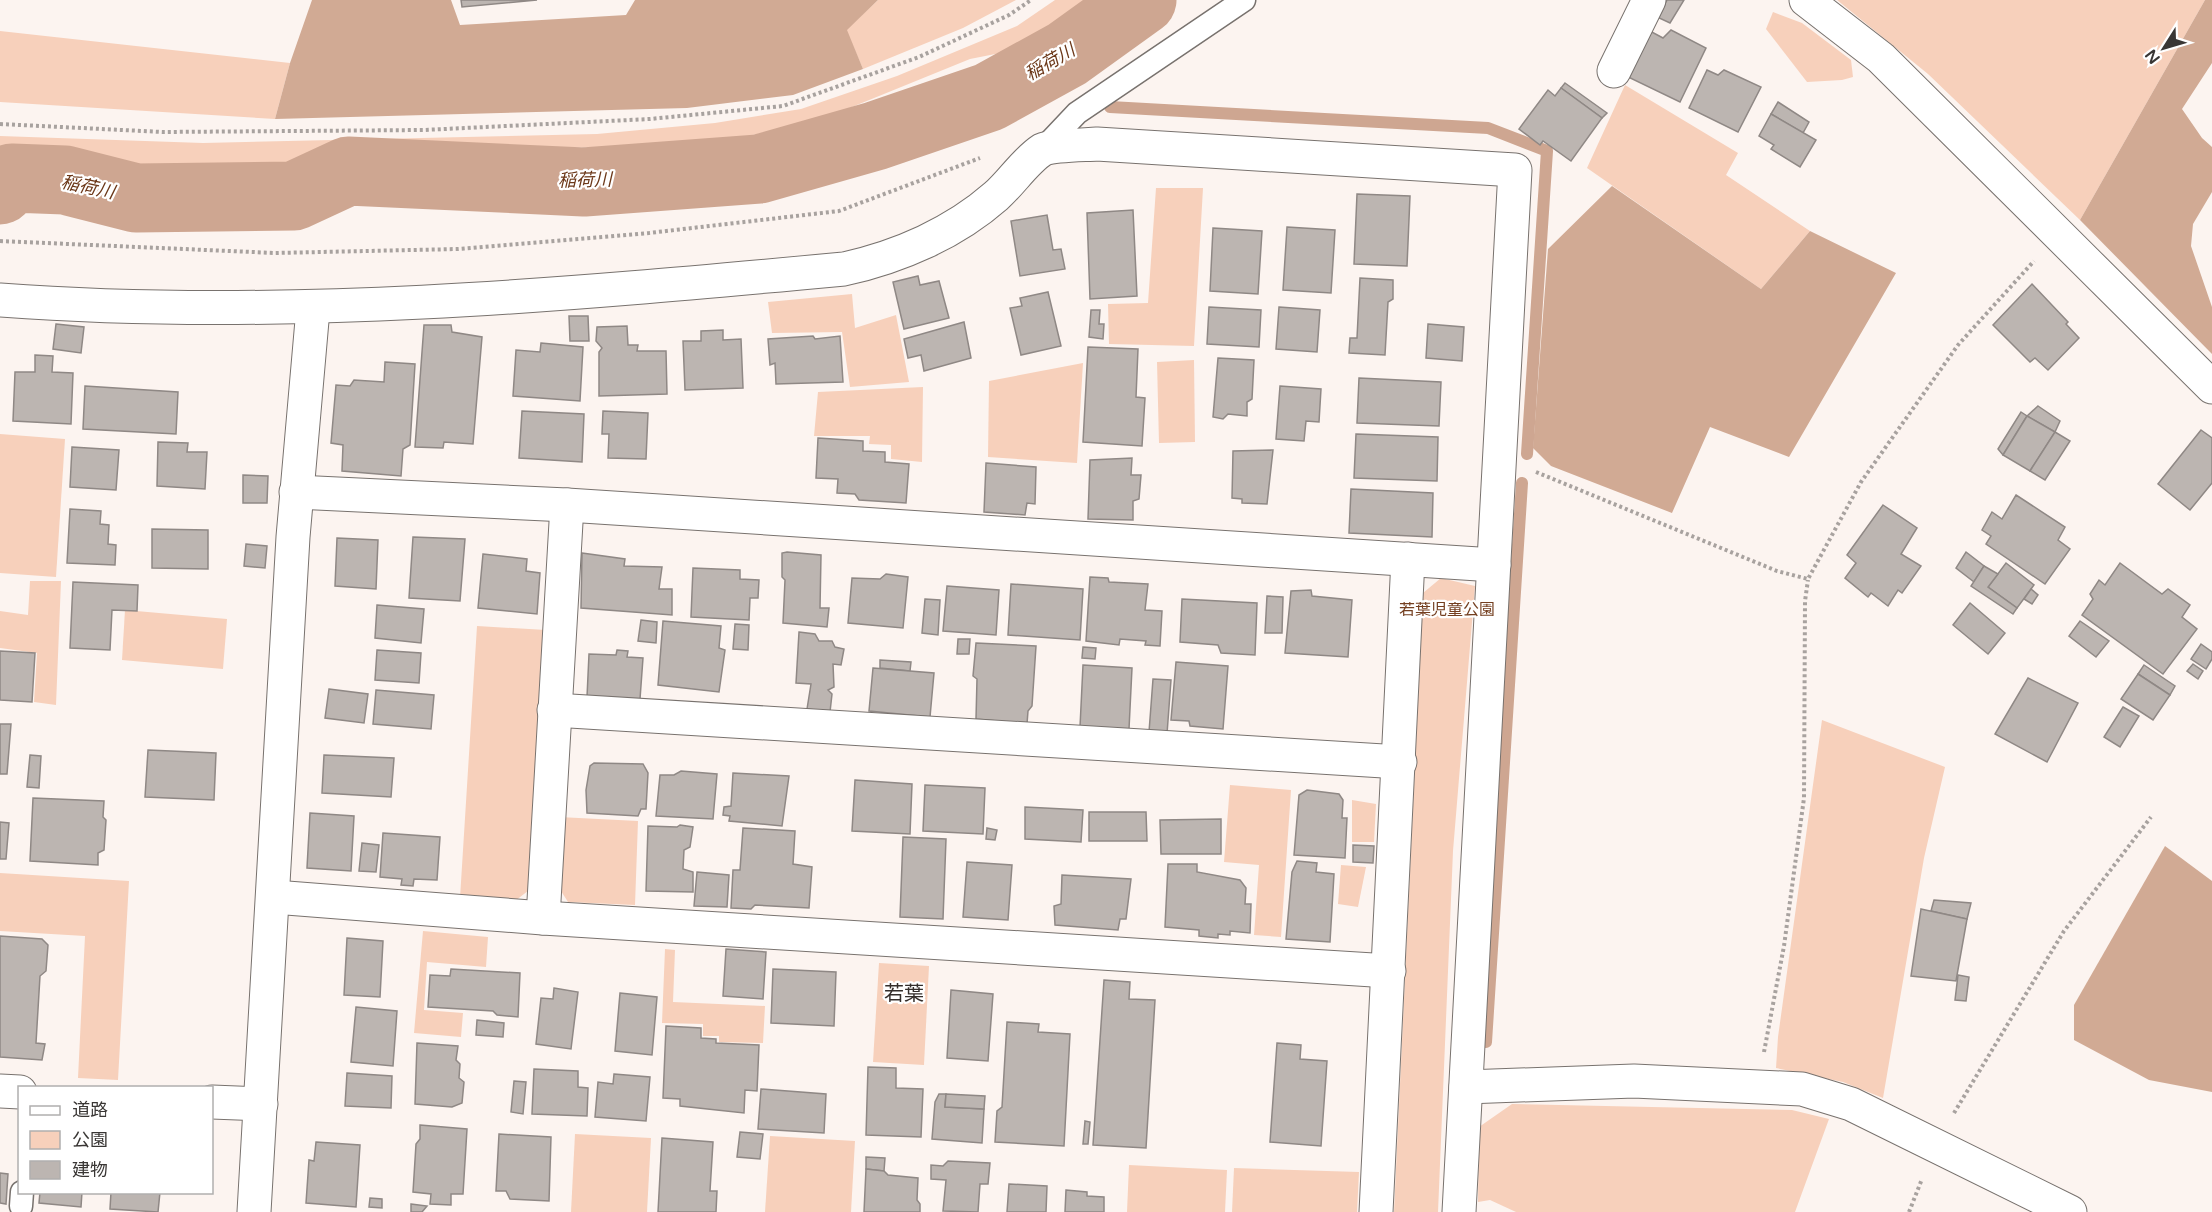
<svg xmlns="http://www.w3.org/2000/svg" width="2212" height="1212" font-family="'Varela Round','Noto Sans JP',sans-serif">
<rect width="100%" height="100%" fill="#fcf4f0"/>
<g fill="#f7d0bb">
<polygon points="878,0 1016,0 963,28 863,69 846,30"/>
<polygon points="1055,0 1114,0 1046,44 970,59 820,120 740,138 602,147 361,152 219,177 130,166 47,164 0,158 0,136 203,143 597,134 715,123 801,109 897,76 1017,26"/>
<polygon points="1837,0 2205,0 2080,220 1928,74"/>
<polygon points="1773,12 1802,23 1851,60 1853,77 1842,80 1807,82 1766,29"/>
<polygon points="0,31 290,63 275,119 0,102"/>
<polygon points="1625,85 1738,153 1726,175 1810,231 1761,289 1587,168"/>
<polygon points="1156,188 1203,188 1194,346 1109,344 1108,304 1148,303"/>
<polygon points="852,294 855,328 896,315 909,382 850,387 842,332 772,333 768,302"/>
<polygon points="1194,360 1195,442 1159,443 1157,362"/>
<polygon points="1083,363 1077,463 988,457 989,381"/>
<polygon points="923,387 922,462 891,459 891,445 869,444 870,436 814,436 818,392"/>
<polygon points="0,434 65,439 56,577 0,573"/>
<polygon points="1441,578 1475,586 1453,851 1438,1212 1394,1212 1423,593"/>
<polygon points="30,581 61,581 56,705 34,702 37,653 0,648 0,611 28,615"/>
<polygon points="125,610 227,619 223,669 122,660"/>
<polygon points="477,626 546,630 533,887 515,901 460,898"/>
<polygon points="1822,720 1945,767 1924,858 1883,1098 1843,1082 1776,1068 1778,1037"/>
<polygon points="1230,785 1291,790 1281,937 1254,935 1259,865 1224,862"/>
<polygon points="1352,800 1376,804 1374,842 1352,842"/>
<polygon points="559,817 638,821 635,905 568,902 556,883"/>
<polygon points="1341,865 1366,867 1358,907 1338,904"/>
<polygon points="0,873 129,881 118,1080 78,1078 85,936 0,931"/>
<polygon points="423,931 488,937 486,967 427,962 424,1010 463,1013 461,1037 414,1033"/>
<polygon points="665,949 675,950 673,1002 765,1006 763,1043 719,1042 719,1036 703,1036 703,1024 662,1023"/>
<polygon points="879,963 929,966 924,1065 873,1062"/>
<polygon points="1512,1104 1792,1110 1829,1119 1795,1212 1516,1212 1490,1200 1478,1202 1479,1127"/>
<polygon points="575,1134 651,1138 647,1212 571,1212"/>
<polygon points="770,1136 855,1141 851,1212 765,1212"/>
<polygon points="1129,1165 1227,1170 1225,1212 1127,1212"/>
<polygon points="1234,1168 1359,1172 1357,1212 1232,1212"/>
</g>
<g fill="#d1aa94">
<polygon points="312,0 451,0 460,25 626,15 635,0 878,0 847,30 863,69 793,95 687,108 275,119 290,63"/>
<polygon points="2205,0 2212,0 2212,63 2182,109 2202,138 2212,147 2212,192 2193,224 2191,246 2212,307 2212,354 2080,220"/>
<polygon points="1612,186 1761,289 1810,231 1896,273 1789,457 1710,427 1672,513 1551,466 1533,448 1548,249"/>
<polygon points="2165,846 2212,881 2212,1092 2149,1080 2074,1040 2074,1005"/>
</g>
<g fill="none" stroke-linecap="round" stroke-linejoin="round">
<g stroke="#cea691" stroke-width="12">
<polyline points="1110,107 1488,128 1547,151 1527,454"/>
<polyline points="1486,1042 1522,483"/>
</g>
<polyline stroke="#cea691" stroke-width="69" points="0,190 12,178 65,180 136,198 294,196 348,171 584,182 759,169 875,136 989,97 1067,54 1142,0"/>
</g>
<g fill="#bcb5b1" stroke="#8f8885" stroke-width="1.5">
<polygon points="461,0 537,0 462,7"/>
<polygon points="1667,0 1684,0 1670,23 1657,17"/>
<polygon points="1671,30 1706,48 1680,102 1626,76 1650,31 1663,38"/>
<polygon points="1707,70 1718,75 1724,70 1761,87 1738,132 1689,108"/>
<polygon points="1565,83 1607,113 1602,118 1561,88"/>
<polygon points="1561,88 1602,118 1571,161 1543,141 1540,145 1519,129 1548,90 1555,96"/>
<polygon points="1778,102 1809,122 1803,133 1771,114"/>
<polygon points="1771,114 1816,140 1800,167 1771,149 1774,145 1759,136"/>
<polygon points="1357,194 1410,196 1407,266 1354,264"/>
<polygon points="1133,210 1137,296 1090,299 1087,213"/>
<polygon points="1047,215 1053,250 1061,249 1065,269 1020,276 1011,221"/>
<polygon points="1287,227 1335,230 1331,293 1283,290"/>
<polygon points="1213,228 1262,231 1258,294 1210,291"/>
<polygon points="918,276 920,285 939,281 949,318 904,329 893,282"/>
<polygon points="1360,278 1393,280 1393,299 1388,302 1385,355 1349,353 1350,338 1357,338"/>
<polygon points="2032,284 2068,322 2066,324 2079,338 2048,370 2035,358 2030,362 1993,325"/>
<polygon points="1048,292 1061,346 1021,355 1010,308 1022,306 1020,298"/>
<polygon points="1209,307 1261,310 1259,347 1207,344"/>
<polygon points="1279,307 1320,310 1317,352 1276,349"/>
<polygon points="1091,310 1100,310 1099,324 1104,324 1103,339 1089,337"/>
<polygon points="569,316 588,316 589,341 570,341"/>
<polygon points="964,322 971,358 924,371 921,355 908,358 904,339"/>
<polygon points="56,324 84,327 81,353 53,349"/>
<polygon points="1428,324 1464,327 1462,361 1426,358"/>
<polygon points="424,325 451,325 452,332 482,337 473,444 444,442 443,448 415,447"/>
<polygon points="627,326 628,345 638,345 637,351 666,351 667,394 599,396 599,352 602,348 596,341 597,327"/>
<polygon points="723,330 723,340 741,339 743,388 685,390 683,341 701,341 701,331"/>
<polygon points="813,336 815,339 840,336 843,382 776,384 775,363 770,365 768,339"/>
<polygon points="541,343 583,347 580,401 513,396 516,350 540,352"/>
<polygon points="1088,347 1138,349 1136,397 1145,398 1142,446 1083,442"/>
<polygon points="35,355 53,356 52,372 73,373 71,424 13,421 15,372 35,372"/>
<polygon points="1218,358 1254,360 1252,399 1247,402 1247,416 1228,414 1223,419 1213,417"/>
<polygon points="385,362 415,364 410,445 403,449 401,476 342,471 343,445 331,443 336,385 350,386 354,380 384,382"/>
<polygon points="1359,378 1441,382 1439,426 1357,423"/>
<polygon points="85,386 178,392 176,434 83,429"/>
<polygon points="1280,386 1321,389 1319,422 1306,421 1304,441 1276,439"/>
<polygon points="2038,406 2060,421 2055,432 2027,416"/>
<polygon points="522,411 584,414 582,462 519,458"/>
<polygon points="603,411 648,413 646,459 608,458 609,434 602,434"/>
<polygon points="2021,412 2027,416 2003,455 1998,449"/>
<polygon points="2027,416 2055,432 2030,471 2003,455"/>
<polygon points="2201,430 2212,438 2212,483 2190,510 2158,484"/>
<polygon points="2055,432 2070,441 2045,480 2030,471"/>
<polygon points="1356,434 1438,437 1437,481 1354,478"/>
<polygon points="818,438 863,441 863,451 885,452 885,462 909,464 906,503 859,500 855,494 837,493 838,479 816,478"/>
<polygon points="158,442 188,443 187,452 207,452 205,489 157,486"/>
<polygon points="72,447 119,450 116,490 70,487"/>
<polygon points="1273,450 1267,504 1242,503 1242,499 1232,498 1233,451"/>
<polygon points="1132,458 1131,475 1141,475 1139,499 1133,501 1133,520 1088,519 1090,460"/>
<polygon points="986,463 1036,467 1035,504 1027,503 1025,515 984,512"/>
<polygon points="243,475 268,476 267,503 243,503"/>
<polygon points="1351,489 1433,493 1432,537 1349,533"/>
<polygon points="2016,495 2065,527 2058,540 2070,549 2045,584 1986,544 1991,536 1982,530 1992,512 2002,519"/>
<polygon points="1883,505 1917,528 1901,554 1921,566 1902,593 1898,590 1888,606 1871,593 1868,597 1845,578 1856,563 1847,555"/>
<polygon points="70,509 101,511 100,524 109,525 108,544 116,545 115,565 67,563"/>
<polygon points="152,529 208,530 208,569 152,568"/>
<polygon points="413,537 465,539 460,601 409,598"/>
<polygon points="337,538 378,540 376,589 335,586"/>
<polygon points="246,544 267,546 265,568 244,566"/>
<polygon points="787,552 821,555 820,608 829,608 827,627 783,623 785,580 782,577 782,553"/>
<polygon points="1966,552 1984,566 1974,582 1956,568"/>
<polygon points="582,553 625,559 624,566 662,567 659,589 672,589 672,615 581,608"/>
<polygon points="483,554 527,559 526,571 540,573 537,614 478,608"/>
<polygon points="2006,563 2034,585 2017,608 1988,587"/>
<polygon points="2120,563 2162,594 2168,589 2190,605 2182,617 2197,629 2163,674 2082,615 2093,599 2090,594 2099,580 2105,585"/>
<polygon points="1984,566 1998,574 1988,587 2017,608 2013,614 1971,586"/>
<polygon points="693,568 740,570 740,579 759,580 758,598 750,598 749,620 691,617"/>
<polygon points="886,574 908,577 903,628 848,623 852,578 880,579"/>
<polygon points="1090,577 1108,578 1109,582 1148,584 1145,610 1162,611 1160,646 1145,645 1146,641 1120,639 1119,645 1086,641"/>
<polygon points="73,582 138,585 137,611 112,610 110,650 70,648"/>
<polygon points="1011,584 1083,589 1080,640 1008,635"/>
<polygon points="947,586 999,590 996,635 943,631"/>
<polygon points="2031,589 2038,595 2032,604 2024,599"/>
<polygon points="1311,590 1312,596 1352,600 1348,657 1285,653 1291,591"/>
<polygon points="1267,596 1283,597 1282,633 1265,633"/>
<polygon points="925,599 940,600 938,635 922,633"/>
<polygon points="1182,599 1257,603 1255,655 1221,653 1218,645 1180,642"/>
<polygon points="1970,603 2005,633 1988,654 1953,625"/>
<polygon points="377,605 424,609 421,643 375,638"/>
<polygon points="641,620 657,622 656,643 638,641"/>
<polygon points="663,621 721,626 719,648 725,650 719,692 658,685"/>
<polygon points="2080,621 2109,641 2096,657 2069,636"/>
<polygon points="735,624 749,625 748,650 733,649"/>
<polygon points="799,632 815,634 819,641 832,641 835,647 844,649 841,665 833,664 834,687 828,690 832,694 830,712 807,709 811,684 796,683"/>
<polygon points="958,639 970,639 969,654 957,654"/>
<polygon points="976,643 1036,646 1032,706 1028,711 1027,724 976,719 977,679 973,676"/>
<polygon points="2201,644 2212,652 2212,659 2206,669 2191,659"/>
<polygon points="1083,647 1096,648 1095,659 1082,658"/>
<polygon points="377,650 421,653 419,683 375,680"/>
<polygon points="617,650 628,651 627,657 643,658 640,699 587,697 589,654 616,655"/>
<polygon points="0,651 35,653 32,702 0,700"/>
<polygon points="880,660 911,662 910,671 880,668"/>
<polygon points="1176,662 1228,666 1223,729 1190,726 1189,721 1171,720"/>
<polygon points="2193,664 2203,671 2198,679 2187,671"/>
<polygon points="1083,665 1132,668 1129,729 1080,727"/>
<polygon points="2144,665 2175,686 2170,695 2138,674"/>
<polygon points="873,668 934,673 930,717 869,711"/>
<polygon points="2138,674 2170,695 2153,720 2121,699"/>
<polygon points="2028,678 2078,703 2047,762 1995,734"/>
<polygon points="1153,679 1171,680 1167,734 1149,732"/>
<polygon points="329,689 368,694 364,723 325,718"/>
<polygon points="376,690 434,695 431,729 373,724"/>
<polygon points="2123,707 2139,716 2120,747 2104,737"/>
<polygon points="0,724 11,724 7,774 0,774"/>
<polygon points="148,750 216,753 214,800 145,797"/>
<polygon points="30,755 41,756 39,788 27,787"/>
<polygon points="324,755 394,758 391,797 322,793"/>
<polygon points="594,763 643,764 648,773 646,809 641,809 638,816 587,813 586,790 590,766"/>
<polygon points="681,771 717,774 713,819 656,816 660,775 674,775"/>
<polygon points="733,773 789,776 782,826 729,821 730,816 723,815 724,807 731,806"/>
<polygon points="855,780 912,784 910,834 852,831"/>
<polygon points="925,785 985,788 983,834 923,831"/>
<polygon points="1307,790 1339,794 1343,800 1342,818 1347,818 1345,858 1294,855 1299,795"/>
<polygon points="33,798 104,801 103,817 106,820 104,850 98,853 98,865 30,861"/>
<polygon points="1025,807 1083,810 1081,842 1025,839"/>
<polygon points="1089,812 1146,812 1147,841 1089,841"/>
<polygon points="310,813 354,816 351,871 307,868"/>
<polygon points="1221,819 1221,854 1161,854 1160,820"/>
<polygon points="0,822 9,823 6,859 0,859"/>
<polygon points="680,825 693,827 690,847 684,850 683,869 693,872 693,892 646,891 648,826 677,827"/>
<polygon points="743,828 795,831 793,864 812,867 809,908 755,905 751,909 731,908 733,870 740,870"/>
<polygon points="987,828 997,830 995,840 986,839"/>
<polygon points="383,833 440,837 437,880 414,879 413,886 401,885 402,879 380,877"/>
<polygon points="903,837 946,839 943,919 900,917"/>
<polygon points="362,843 379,845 376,872 359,871"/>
<polygon points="1353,845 1374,846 1373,863 1353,862"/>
<polygon points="1297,861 1317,863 1316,872 1334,874 1330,942 1286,939 1292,872"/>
<polygon points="967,862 1012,865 1008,920 963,917"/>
<polygon points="1168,864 1197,864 1197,872 1240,880 1246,888 1245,904 1251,904 1250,933 1230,931 1230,935 1218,934 1218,938 1199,936 1199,930 1165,927"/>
<polygon points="697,872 729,875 727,907 694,906"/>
<polygon points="1062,875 1131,879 1126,919 1120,919 1118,930 1055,925 1054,906 1061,904"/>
<polygon points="1934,900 1971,903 1967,919 1931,911"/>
<polygon points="1921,909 1967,919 1956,981 1911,976"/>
<polygon points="0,936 42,939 48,945 46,971 40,976 36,1043 45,1044 42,1060 0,1057"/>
<polygon points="347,938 383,941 380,997 344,995"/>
<polygon points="726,949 766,952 763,999 723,996"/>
<polygon points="451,969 520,973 518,1017 497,1015 493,1011 428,1007 430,975 450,976"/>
<polygon points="773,969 836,972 834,1026 771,1023"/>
<polygon points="1958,975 1969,977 1966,1001 1955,1000"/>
<polygon points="1104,980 1130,982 1129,999 1155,1000 1146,1148 1093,1145"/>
<polygon points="554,988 578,992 571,1049 536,1044 541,998 553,999"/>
<polygon points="951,990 993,994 988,1061 947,1058"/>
<polygon points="620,993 657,997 652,1055 615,1051"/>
<polygon points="356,1007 397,1011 393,1066 351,1062"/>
<polygon points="477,1020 504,1023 503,1037 476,1035"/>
<polygon points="1007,1022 1039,1024 1038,1032 1070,1034 1064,1146 995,1142 997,1111 1002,1107"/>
<polygon points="666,1026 701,1028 701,1038 716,1039 716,1043 759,1045 757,1091 745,1090 744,1113 680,1106 680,1099 663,1098"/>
<polygon points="417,1043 458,1046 456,1060 460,1064 459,1078 464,1082 462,1103 452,1107 415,1104"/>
<polygon points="1277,1043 1301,1045 1300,1059 1327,1061 1321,1146 1270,1142"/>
<polygon points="868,1067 896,1068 896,1088 923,1089 921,1137 866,1135"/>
<polygon points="534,1069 578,1071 578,1087 588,1088 587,1116 532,1114"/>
<polygon points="347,1073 392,1076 391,1108 345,1106"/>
<polygon points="614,1074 650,1077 646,1121 595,1117 598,1082 613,1084"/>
<polygon points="514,1081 526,1082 523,1114 511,1112"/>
<polygon points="761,1089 826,1094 824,1133 758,1129"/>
<polygon points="939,1094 946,1094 945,1107 984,1109 982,1143 932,1139 935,1102"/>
<polygon points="946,1094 985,1096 984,1109 945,1107"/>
<polygon points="1085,1121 1090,1122 1088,1144 1083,1144"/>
<polygon points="420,1125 467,1129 463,1194 451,1194 451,1205 430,1204 431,1194 413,1192 416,1144 420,1139"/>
<polygon points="740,1132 763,1134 760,1159 737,1157"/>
<polygon points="499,1134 551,1137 549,1201 510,1199 506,1191 496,1191"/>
<polygon points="662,1138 713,1142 710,1191 717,1191 716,1212 658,1212"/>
<polygon points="316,1142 360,1145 356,1207 306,1203 309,1160 314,1161"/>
<polygon points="866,1157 885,1158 884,1171 866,1169"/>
<polygon points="948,1161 990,1163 988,1184 980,1184 978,1212 943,1211 946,1180 931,1179 931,1165 943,1166"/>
<polygon points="866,1169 884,1171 888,1175 918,1178 917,1200 920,1204 920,1212 864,1212"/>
<polygon points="0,1173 8,1174 6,1204 0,1203"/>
<polygon points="1009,1184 1047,1186 1046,1212 1007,1212"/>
<polygon points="1066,1190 1087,1192 1087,1196 1104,1197 1104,1212 1065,1212"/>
<polygon points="40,1192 82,1192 81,1207 39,1203"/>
<polygon points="111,1192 160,1192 158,1212 110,1209"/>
<polygon points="370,1198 382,1199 382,1208 369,1207"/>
<polygon points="411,1204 427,1206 422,1212 411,1212"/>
</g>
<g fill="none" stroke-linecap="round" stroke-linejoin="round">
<defs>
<g id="lane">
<polyline points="1043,149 1077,113 1244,0"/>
<polyline points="21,1206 22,1192"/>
</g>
<g id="street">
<polyline points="1806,0 1881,58 2212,387"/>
<polyline points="1614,71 1649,0"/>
<path d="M0,300c282,21 563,-5 844,-31 55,-12 110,-36 152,-73 16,-14 29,-35 46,-46 10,-5 43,-5 55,-6l418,26 -56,1042"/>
<polyline points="296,492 567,505 1494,565"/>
<polyline points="554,710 1400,762"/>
<polyline points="274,897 543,918 1389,971"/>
<polyline points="543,918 567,505"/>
<polyline points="1466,1087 1634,1081 1802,1089 1851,1104 2070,1212"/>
<polyline points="0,1091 20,1092"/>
<polyline points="212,1102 261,1104"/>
<polyline points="1376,1212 1408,559"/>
</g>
<polyline id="secondary" points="254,1212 293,537 313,309"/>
</defs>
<use href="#lane" stroke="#78726e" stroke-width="25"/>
<use href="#street" stroke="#78726e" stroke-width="35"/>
<use href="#secondary" stroke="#78726e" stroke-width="35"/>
<g stroke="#a8a29f" stroke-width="4" stroke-dasharray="3 3" stroke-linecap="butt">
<polyline points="0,124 163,132 424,130 650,119 783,106 919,57 1009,15 1031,0"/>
<polyline points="0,241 275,253 458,249 649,233 839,211 980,158"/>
<polyline points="1536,472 1777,571 1808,579 1861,482 1958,345 2034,261"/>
<polyline points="1764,1052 1784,946 1804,798 1805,601 1808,580"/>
<polyline points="1954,1113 2064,931 2151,817"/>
<polyline points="1909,1212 1922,1179"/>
</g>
<use href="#lane" stroke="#fff" stroke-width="22"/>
<use href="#street" stroke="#fff" stroke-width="33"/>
<use href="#secondary" stroke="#fff" stroke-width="33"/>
</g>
<g text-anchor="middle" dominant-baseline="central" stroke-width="4.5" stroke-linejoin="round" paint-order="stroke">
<g font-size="16" fill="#743f20" stroke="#fff">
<text x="1447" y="610">若葉児童公園</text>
</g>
<g font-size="18" font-style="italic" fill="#6c3819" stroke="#fff">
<text transform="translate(1050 62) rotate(-30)">稲荷川</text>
<text transform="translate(585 180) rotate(-1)">稲荷川</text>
<text transform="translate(88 187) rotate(12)">稲荷川</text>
</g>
<g font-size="20" fill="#342e2b" stroke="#fff">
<text x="904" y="994">若葉</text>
</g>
</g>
<rect x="18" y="1086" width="195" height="108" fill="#ffffff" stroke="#b0afae" stroke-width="1.5"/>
<rect x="30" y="1106" width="30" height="9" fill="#ffffff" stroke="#b0afae" stroke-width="1.5"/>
<text x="72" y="1116" font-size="18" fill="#393634">道路</text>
<rect x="30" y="1131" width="30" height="18" fill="#f7d0bb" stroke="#b0afae" stroke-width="1.5"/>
<text x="72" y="1146" font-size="18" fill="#393634">公園</text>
<rect x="30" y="1161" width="30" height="18" fill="#bcb5b1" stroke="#b0afae" stroke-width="1.5"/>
<text x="72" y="1176" font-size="18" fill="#393634">建物</text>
<g transform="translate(2164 48) rotate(233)" stroke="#ffffff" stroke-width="4.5" paint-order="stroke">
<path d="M0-4.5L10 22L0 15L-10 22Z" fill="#393634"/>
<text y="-9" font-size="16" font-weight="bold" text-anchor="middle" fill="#393634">N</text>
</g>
</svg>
